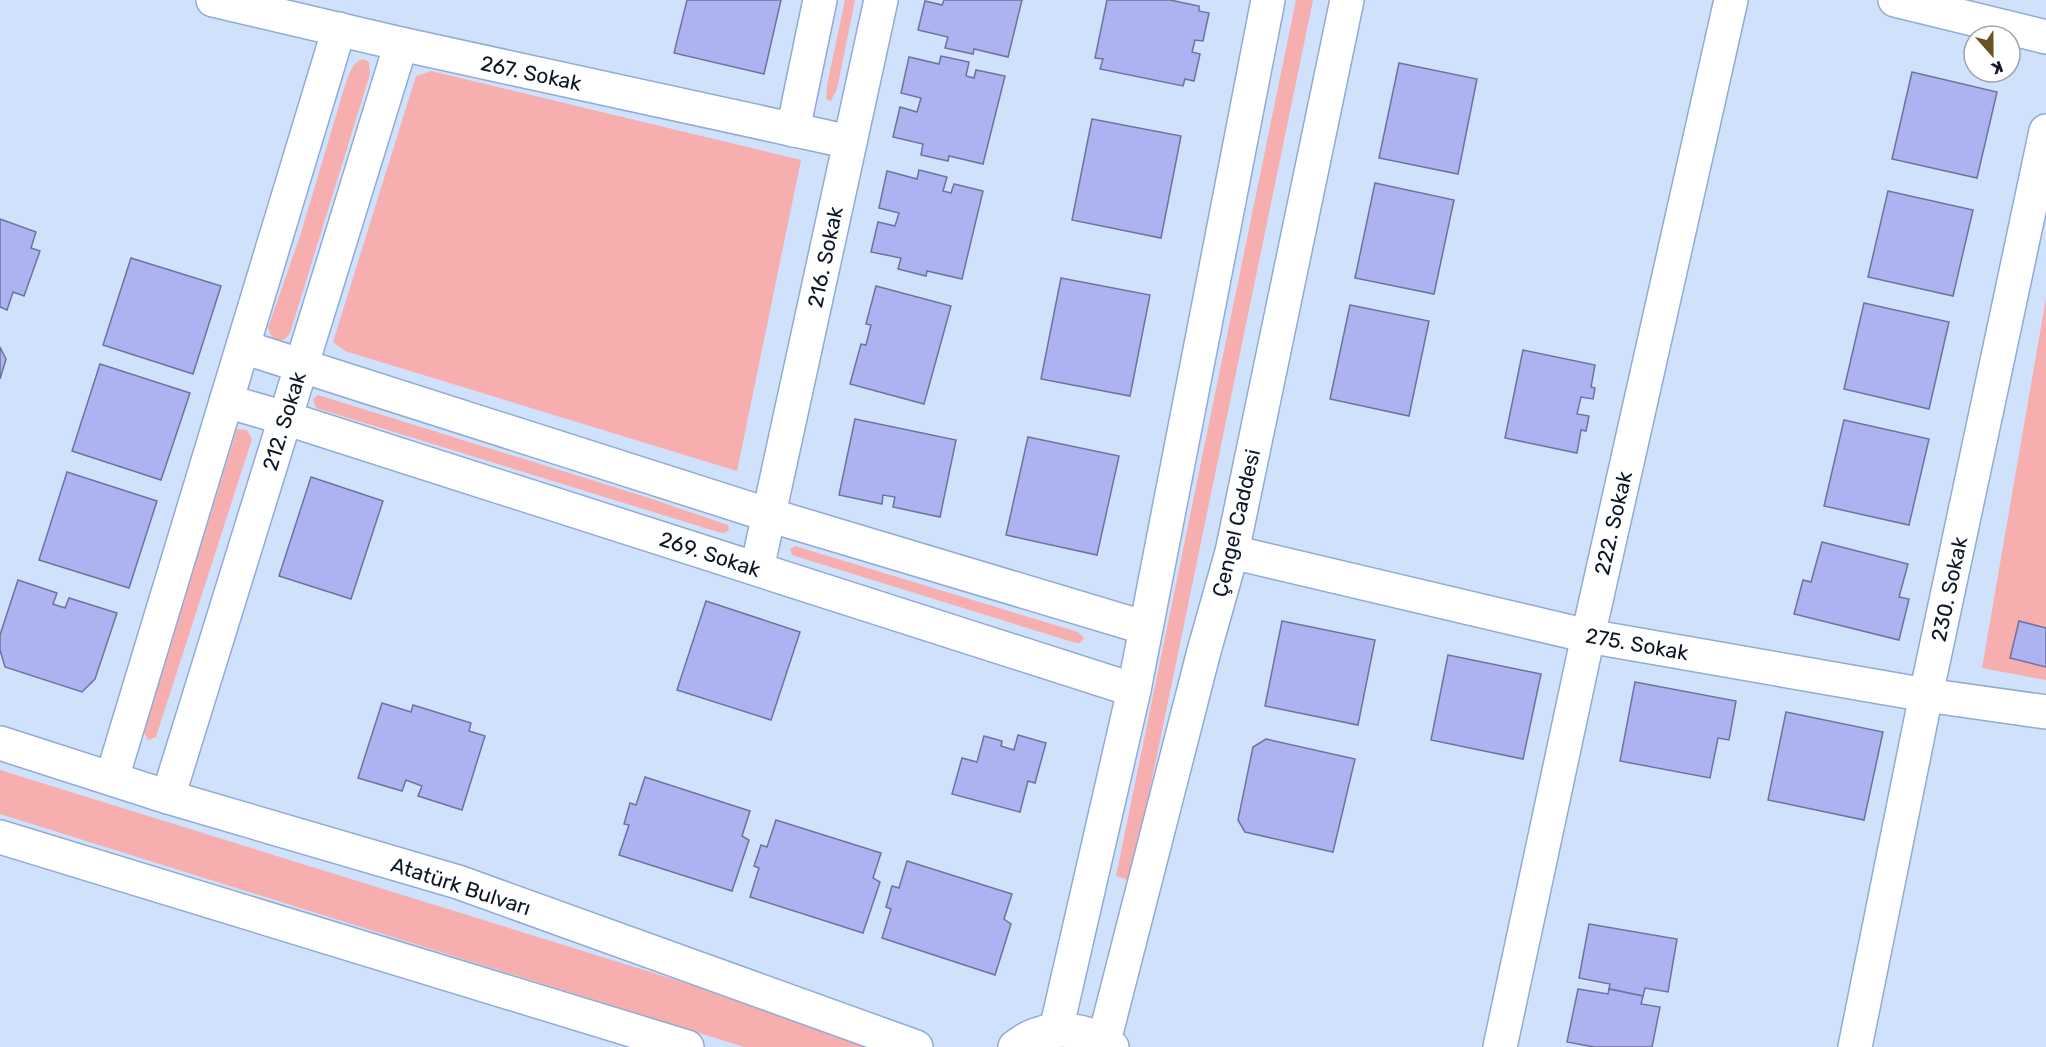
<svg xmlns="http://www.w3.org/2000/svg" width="2046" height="1047" font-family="Rubik,sans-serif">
<rect width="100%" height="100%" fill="#d0e1fc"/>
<g fill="#f6afae">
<polygon points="845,0 855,0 837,89 831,101 826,99 827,85"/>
<polygon points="1296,0 1313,0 1131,881 1116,876"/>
<path d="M363,59l6,3 1,12 -80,259 -5,6 -9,2 -5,-5 -3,-8 32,-92 47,-157c4,-9 6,-17 16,-20z"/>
<polygon points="431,71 801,160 737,471 345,351 333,342 416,76"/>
<polygon points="2046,298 2046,680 1982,668"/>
<polygon points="318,395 646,497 728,525 729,530 724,533 718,532 316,408 313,399"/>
<polygon points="237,429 247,430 252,439 156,737 148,740 144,732"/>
<polygon points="795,546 1078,632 1084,638 1080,643 1076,643 792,555 790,549"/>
<polygon points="0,770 892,1047 744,1047 0,814"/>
</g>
<g fill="#adb3f1" stroke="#6e729e" stroke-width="1.5">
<polygon points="687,0 781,0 764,74 674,53"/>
<polygon points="944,0 1022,0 1008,57 974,49 973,54 945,48 948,37 918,30 925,1 942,5"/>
<polygon points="1107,0 1170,0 1199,6 1199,11 1209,13 1203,41 1195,40 1192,52 1200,54 1194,81 1185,79 1183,86 1100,69 1103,59 1095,58"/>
<polygon points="941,56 969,62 966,76 974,78 976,70 1005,76 983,164 949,156 948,161 921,155 923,144 893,137 900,107 917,112 921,98 901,93 909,57 939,64"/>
<polygon points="1399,63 1477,79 1458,174 1379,158"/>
<polygon points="1912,72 1997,92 1977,178 1892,159"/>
<polygon points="1092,119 1181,136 1161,238 1072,220"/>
<polygon points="919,170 947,177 943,191 951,193 954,184 983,191 962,279 927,271 926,276 898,269 901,258 871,252 878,222 895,226 899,213 879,208 887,171 917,179"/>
<polygon points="1375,183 1454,200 1434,294 1355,278"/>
<polygon points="1888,191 1973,210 1953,296 1868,277"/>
<polygon points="0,219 36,232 31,248 40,251 24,296 13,292 7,310 0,307"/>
<polygon points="131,258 221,286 193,374 103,345"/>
<polygon points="1061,278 1150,295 1130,396 1041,379"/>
<polygon points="876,286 951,306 924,404 850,384 861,344 866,345 871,325 866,324"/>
<polygon points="1864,303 1949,322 1929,409 1844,389"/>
<polygon points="1350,305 1429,321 1409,416 1330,399"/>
<polygon points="0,347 6,359 0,379"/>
<polygon points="1523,350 1595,365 1591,387 1595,388 1593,399 1581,397 1577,414 1589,416 1586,431 1581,430 1577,453 1505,438"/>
<polygon points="100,364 190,393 161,480 72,451"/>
<polygon points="855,419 956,440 940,517 893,507 895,497 883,495 882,504 839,495"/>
<polygon points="1844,420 1929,439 1909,525 1824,506"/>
<polygon points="1028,437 1119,456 1097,555 1006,535"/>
<polygon points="67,472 157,501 129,588 39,560"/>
<polygon points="311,477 383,501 351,599 279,576"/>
<polygon points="1822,542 1908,564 1899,597 1909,599 1899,640 1794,614 1803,580 1811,582"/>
<polygon points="18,580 57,593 53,604 65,608 69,598 117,613 95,679 82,692 5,667 0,650 0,635"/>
<polygon points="706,601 800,632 771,720 677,690"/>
<polygon points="1282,621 1375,640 1358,725 1265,706"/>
<polygon points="2019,621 2046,628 2046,667 2010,658"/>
<polygon points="1448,655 1541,674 1523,759 1431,740"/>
<polygon points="1635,682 1736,701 1729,740 1718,738 1710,778 1620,761"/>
<polygon points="382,703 411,712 413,705 471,723 469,731 485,736 462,810 418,796 422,786 406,780 402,791 358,778"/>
<polygon points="1786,712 1883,732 1864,820 1768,800"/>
<polygon points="1018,735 1046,743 1035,783 1028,781 1020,812 952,794 962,758 977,762 984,736 1002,741 1001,746 1014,750"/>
<polygon points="1266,739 1355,759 1333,852 1245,832 1238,820 1253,747"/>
<polygon points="645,777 750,811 742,836 749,840 732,891 619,855 629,825 624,824 630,803 636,805"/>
<polygon points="776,820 881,853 873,878 880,882 863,933 750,897 759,868 754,866 761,845 767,847"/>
<polygon points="907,861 1012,894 1004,919 1011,924 995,975 882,938 891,909 886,907 892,886 899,888"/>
<polygon points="1589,924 1677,939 1668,992 1645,988 1643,996 1609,989 1610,984 1579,978"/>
<polygon points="1578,989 1608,994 1609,989 1643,996 1641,1004 1660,1007 1652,1047 1594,1047 1567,1042"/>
</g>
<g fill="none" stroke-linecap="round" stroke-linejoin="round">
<defs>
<g id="minor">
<polyline points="213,0 401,44 850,142"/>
<polyline points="1895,0 2046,37"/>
<polyline points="793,130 820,0"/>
<polyline points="243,347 769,515 1146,628"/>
<polyline points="226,401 285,418 1134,690"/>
<polyline points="1232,552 1588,636 1926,695 2046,712"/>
<polyline points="757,569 881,0"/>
<polyline points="112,778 339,29"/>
<polyline points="168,797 401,44"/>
<polyline points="1500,1047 1588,636 1731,0"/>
<polyline points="1855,1047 1926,695 2046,131"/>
</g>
<g id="major">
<polyline points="0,743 168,797 458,882 916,1047"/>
<polyline points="0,837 687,1047"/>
<polyline points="1056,1030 1134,690 1268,0"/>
<polyline points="1104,1041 1204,651 1232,552 1347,0"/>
<path d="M1015,1047c5,-3 10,-8 16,-10 26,-12 60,-7 81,10"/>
</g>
</defs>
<use href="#minor" stroke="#90abd5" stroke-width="36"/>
<use href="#major" stroke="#90abd5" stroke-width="36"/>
<use href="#minor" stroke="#fff" stroke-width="33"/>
<use href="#major" stroke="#fff" stroke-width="33"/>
</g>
<g text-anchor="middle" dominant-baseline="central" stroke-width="5" stroke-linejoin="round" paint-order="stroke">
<g font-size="21" fill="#0c1625" stroke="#fff">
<text transform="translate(531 73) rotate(12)">267. Sokak</text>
<text transform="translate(825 257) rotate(-78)">216. Sokak</text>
<text transform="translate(284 421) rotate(-73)">212. Sokak</text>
<text transform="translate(1236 523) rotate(-77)">Çengel Caddesi</text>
<text transform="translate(1613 523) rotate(-77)">222. Sokak</text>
<text transform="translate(710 554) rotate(18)">269. Sokak</text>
<text transform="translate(1949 589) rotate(-78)">230. Sokak</text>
<text transform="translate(1637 644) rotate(10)">275. Sokak</text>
<text transform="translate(461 886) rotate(18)">Atatürk Bulvarı</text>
</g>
</g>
<g transform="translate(1992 54) rotate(159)"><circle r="28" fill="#ffffff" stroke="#9ea2a8" stroke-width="1.5"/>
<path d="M0-4.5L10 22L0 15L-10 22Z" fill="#6c5223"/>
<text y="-9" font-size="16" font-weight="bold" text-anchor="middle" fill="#0c1625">K</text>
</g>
</svg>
